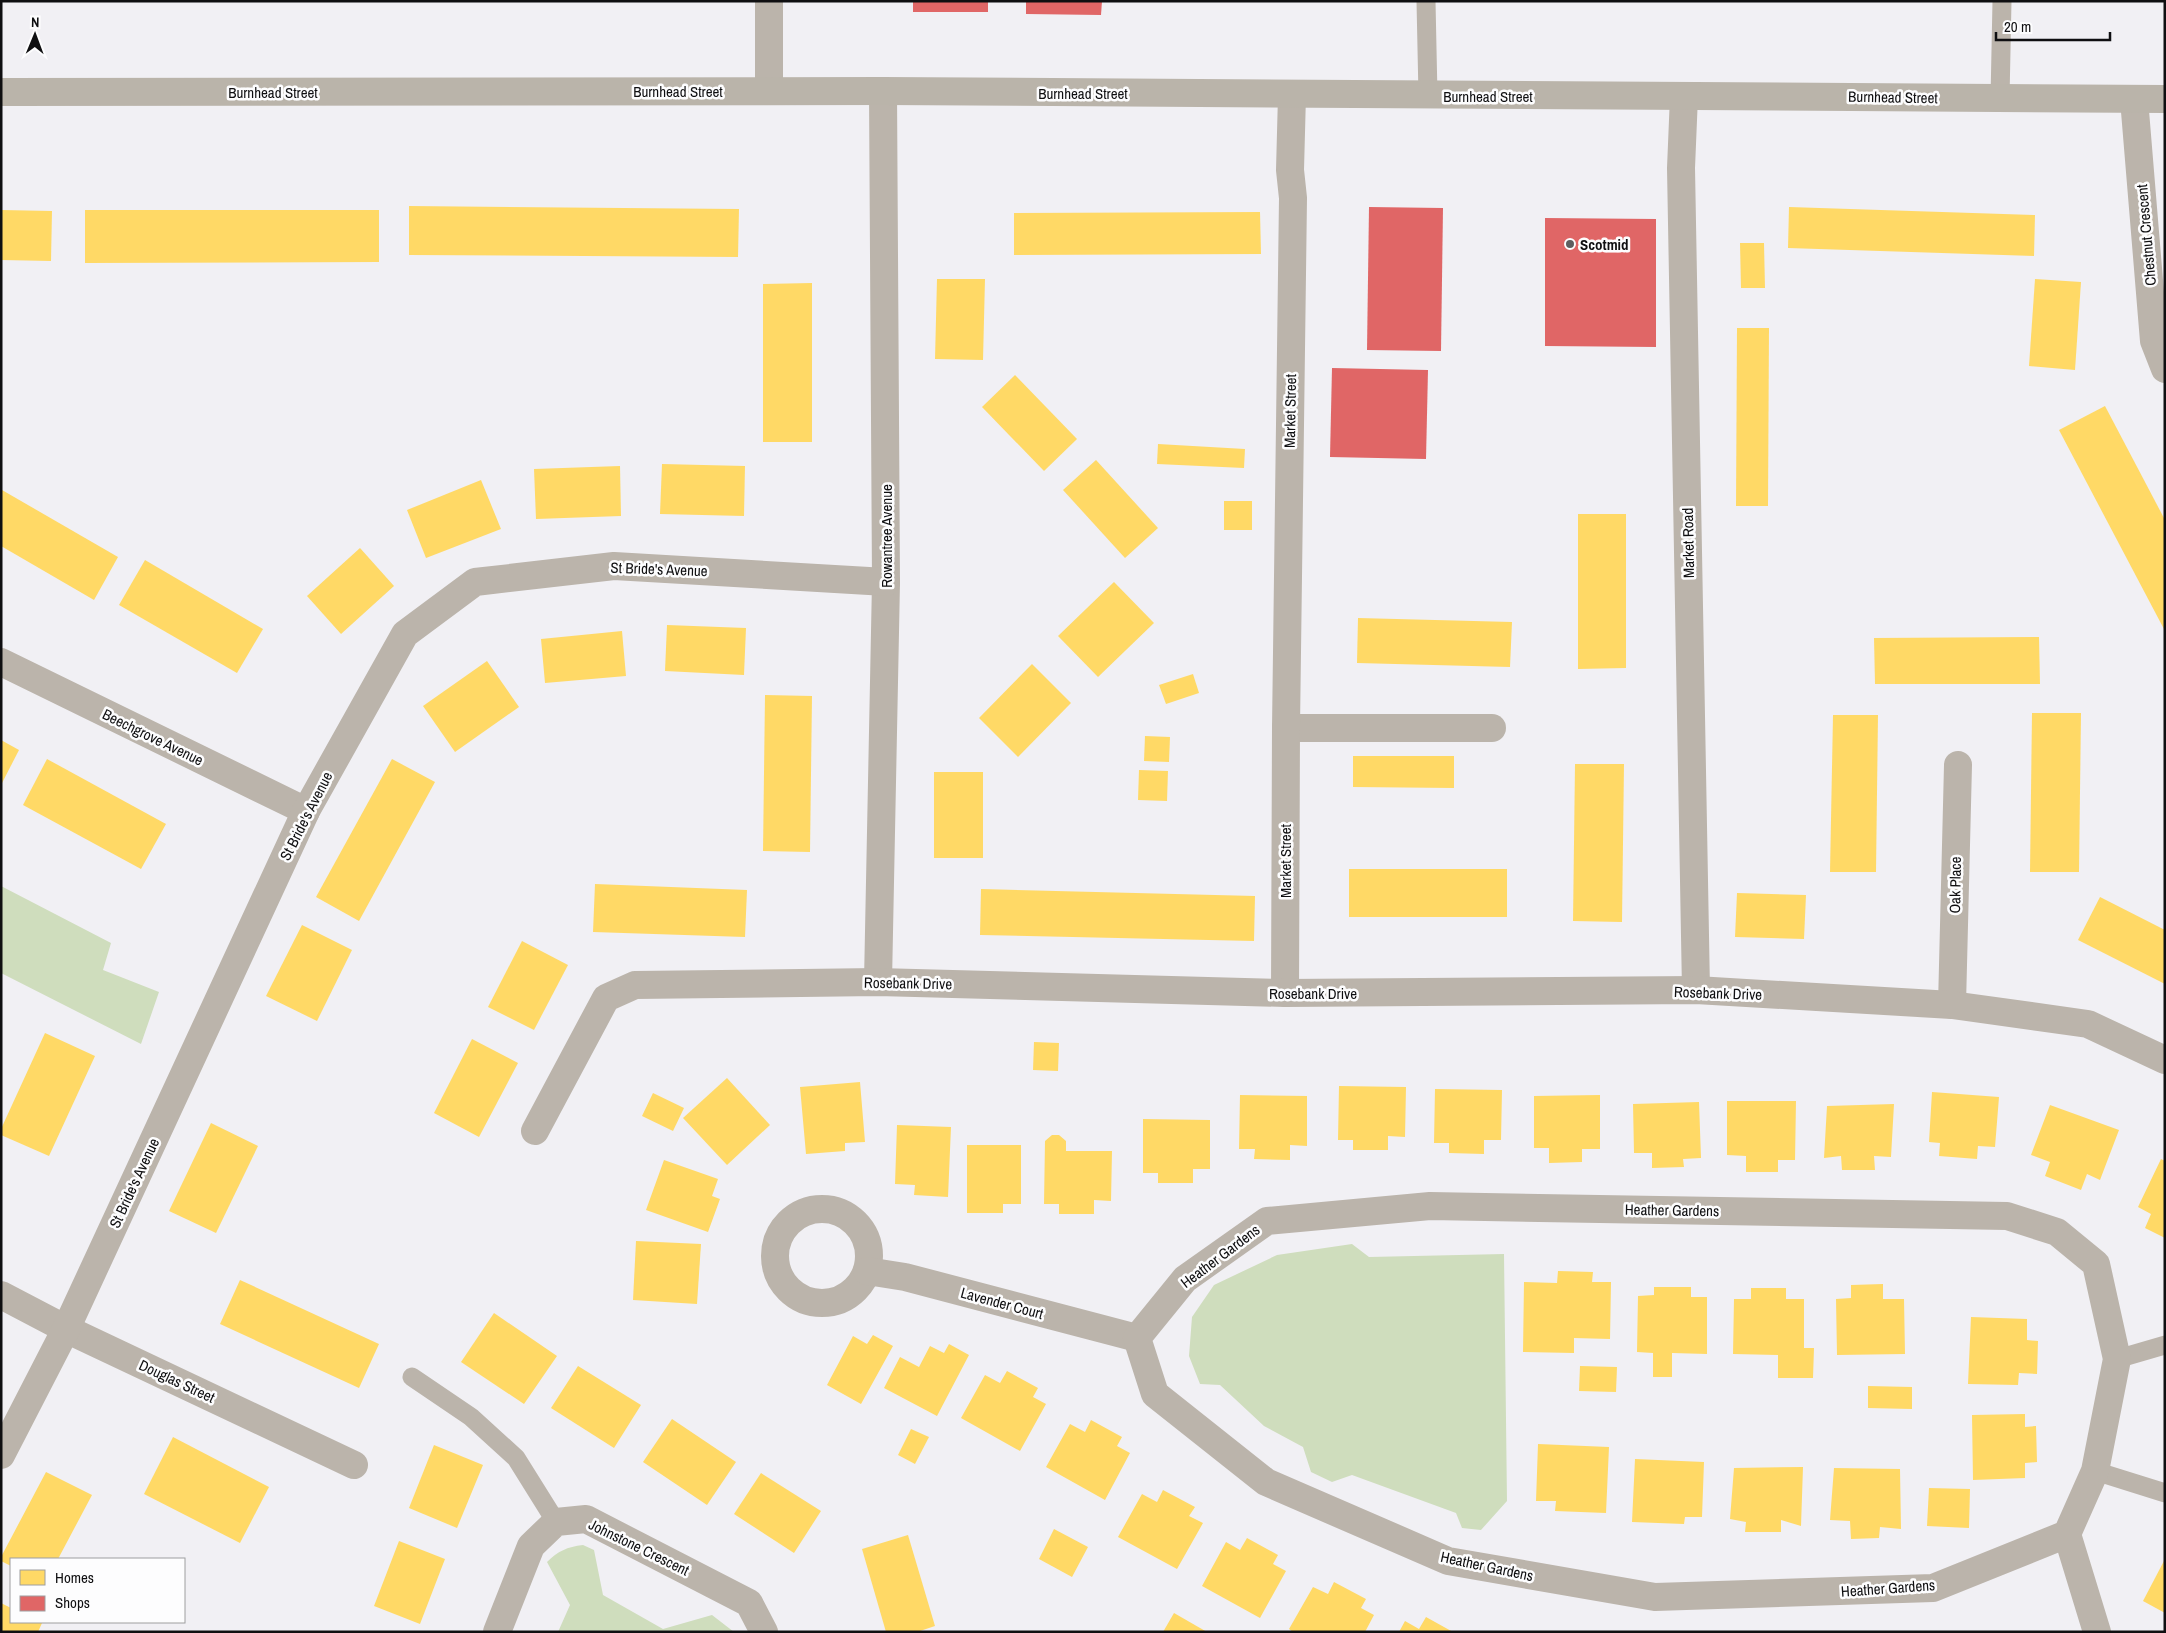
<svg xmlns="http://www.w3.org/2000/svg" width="2166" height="1633" font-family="'Archivo Narrow',sans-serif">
<rect width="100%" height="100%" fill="#f1f0f4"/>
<g fill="#cfddbd">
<polygon points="1,886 111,943 103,970 159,992 141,1044 1,973"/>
<polygon points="1352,1244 1369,1257 1504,1254 1507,1501 1481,1530 1462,1528 1456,1513 1352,1475 1332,1482 1311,1472 1303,1447 1264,1426 1220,1385 1200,1384 1189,1356 1192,1317 1214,1285 1277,1255"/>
<path d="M583,1545l11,5 9,45 60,34 49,-14 22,17h-176l12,-27 -23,-43c11,-11 20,-15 36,-17z"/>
</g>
<g fill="#ffd966">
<polygon points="409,206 739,209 738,257 409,255"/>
<polygon points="1789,207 2035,215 2034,256 1788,248"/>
<polygon points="1,210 52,211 51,261 1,260"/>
<polygon points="85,210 379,210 379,262 85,263"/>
<polygon points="1260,212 1261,254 1014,255 1014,213"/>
<polygon points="1740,243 1764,243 1765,288 1741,288"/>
<polygon points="937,279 985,279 983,360 935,359"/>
<polygon points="2035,279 2081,282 2075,370 2029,366"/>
<polygon points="812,283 812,442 763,442 763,284"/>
<polygon points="1737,328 1769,328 1768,506 1736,506"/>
<polygon points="1015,375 1077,439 1044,471 982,407"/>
<polygon points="2105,406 2165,520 2165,631 2059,430"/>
<polygon points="1158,444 1245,449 1244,468 1157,464"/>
<polygon points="1096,460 1158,528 1125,558 1063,490"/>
<polygon points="662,464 745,466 744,516 660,514"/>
<polygon points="620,466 621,516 536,519 534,469"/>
<polygon points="481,480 501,529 426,558 407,510"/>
<polygon points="2,490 118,557 94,600 1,546"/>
<rect x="1224" y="501" width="28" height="29"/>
<polygon points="1578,514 1626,514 1626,668 1578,669"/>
<polygon points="360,548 394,586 341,634 307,596"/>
<polygon points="145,560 263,629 237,673 119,605"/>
<polygon points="1114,582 1154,623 1098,677 1058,636"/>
<polygon points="1358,618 1512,622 1510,667 1357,663"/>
<polygon points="667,625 746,628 744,675 665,671"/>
<polygon points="622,631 626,676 545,683 541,639"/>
<polygon points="2039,637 2040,684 1875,684 1874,638"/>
<polygon points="487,661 519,707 455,752 423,706"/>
<polygon points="1032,664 1071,703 1018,757 979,718"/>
<polygon points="1193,674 1199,693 1166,704 1159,685"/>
<polygon points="765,695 812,696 810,852 763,851"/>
<polygon points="2032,713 2081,713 2079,872 2030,872"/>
<polygon points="1833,715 1878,715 1876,872 1830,872"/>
<polygon points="1145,736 1170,737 1169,762 1144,761"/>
<polygon points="1,740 19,750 1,785"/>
<polygon points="1353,756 1454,756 1454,788 1353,787"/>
<polygon points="47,759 166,824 141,869 23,805"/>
<polygon points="392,759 435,782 359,921 316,897"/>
<polygon points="1575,764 1624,764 1622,922 1573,921"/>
<polygon points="1139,770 1168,771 1167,801 1138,800"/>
<rect x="934" y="772" width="49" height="86"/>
<rect x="1349" y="869" width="158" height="48"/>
<polygon points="595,884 747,890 745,937 593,932"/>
<polygon points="981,889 1255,896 1254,941 980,935"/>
<polygon points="1737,893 1806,895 1804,939 1735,937"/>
<polygon points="2100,897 2165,930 2165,984 2078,940"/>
<polygon points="302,925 352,950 317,1021 266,996"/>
<polygon points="522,941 568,965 534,1030 488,1007"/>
<polygon points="45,1033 95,1056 49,1156 1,1135 1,1129"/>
<polygon points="472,1039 518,1063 479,1137 434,1113"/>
<polygon points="1034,1042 1059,1043 1058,1071 1033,1070"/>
<polygon points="727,1078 770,1125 727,1165 683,1118"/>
<polygon points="860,1082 865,1142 845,1143 845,1151 806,1154 800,1087"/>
<polygon points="1339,1086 1406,1087 1405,1137 1388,1136 1388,1150 1353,1150 1353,1140 1338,1140"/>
<polygon points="1435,1089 1502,1090 1501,1140 1484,1140 1484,1154 1449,1153 1449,1143 1434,1143"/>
<polygon points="1932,1092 1999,1097 1995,1147 1978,1146 1977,1159 1939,1156 1940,1143 1929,1142"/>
<polygon points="653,1093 684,1108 673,1131 642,1116"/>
<polygon points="1240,1095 1307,1096 1307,1146 1290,1145 1290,1160 1254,1159 1255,1149 1239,1149"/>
<polygon points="1600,1095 1600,1149 1582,1149 1582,1162 1549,1163 1549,1148 1534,1148 1534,1096"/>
<polygon points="1727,1101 1796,1101 1795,1160 1778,1160 1778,1172 1746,1172 1746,1156 1727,1155"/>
<polygon points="1699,1102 1701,1158 1683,1159 1684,1167 1652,1168 1652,1153 1634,1153 1633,1104"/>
<polygon points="1894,1104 1891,1157 1874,1156 1875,1170 1842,1170 1841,1156 1824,1158 1827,1106"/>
<polygon points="2050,1105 2119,1130 2100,1180 2087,1174 2081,1190 2045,1176 2050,1162 2031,1155"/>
<polygon points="1143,1119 1210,1120 1210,1169 1193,1169 1193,1183 1158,1183 1158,1173 1143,1173"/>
<polygon points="211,1123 258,1146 216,1233 169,1211"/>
<polygon points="897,1125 951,1127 948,1197 914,1195 915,1185 895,1184"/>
<polygon points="1052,1135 1059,1135 1066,1141 1066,1151 1112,1151 1111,1201 1094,1200 1094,1214 1059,1214 1059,1204 1044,1204 1045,1141"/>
<polygon points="967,1145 1021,1145 1021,1204 1003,1204 1003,1213 967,1213"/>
<polygon points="2161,1159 2165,1161 2165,1238 2145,1228 2151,1214 2138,1207"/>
<polygon points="664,1160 718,1179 712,1196 720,1199 708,1232 646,1210"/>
<polygon points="636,1241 701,1244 697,1304 633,1300"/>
<polygon points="1558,1271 1593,1272 1592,1282 1611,1282 1610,1339 1574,1338 1574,1353 1523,1352 1524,1282 1557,1283"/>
<polygon points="240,1280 379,1344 359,1388 220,1324"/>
<polygon points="1883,1284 1883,1299 1904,1299 1905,1354 1837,1355 1836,1299 1851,1298 1851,1285"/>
<polygon points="1654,1287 1691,1287 1691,1297 1707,1297 1707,1354 1672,1353 1672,1377 1653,1377 1653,1353 1637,1352 1638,1296 1654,1295"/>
<polygon points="1751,1288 1786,1288 1786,1299 1804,1299 1804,1348 1814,1348 1813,1378 1778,1378 1778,1355 1733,1354 1734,1299 1751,1299"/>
<polygon points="494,1313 557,1356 524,1404 461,1362"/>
<polygon points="1971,1317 2027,1319 2027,1340 2038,1341 2037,1374 2019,1373 2018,1385 1968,1384"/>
<polygon points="873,1335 893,1346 861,1404 827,1385 853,1336 867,1344"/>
<polygon points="949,1344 969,1355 937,1416 884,1388 900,1357 919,1367 930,1346 944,1353"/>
<polygon points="578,1366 641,1405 614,1448 551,1408"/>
<polygon points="1580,1366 1617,1367 1616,1392 1579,1391"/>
<polygon points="1007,1371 1038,1388 1033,1397 1046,1404 1020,1451 961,1418 985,1375 1000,1383"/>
<polygon points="1868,1386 1912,1387 1912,1409 1868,1408"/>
<polygon points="2025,1414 2025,1427 2036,1426 2037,1462 2025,1463 2025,1478 1973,1480 1972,1415"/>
<polygon points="672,1419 736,1462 707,1505 643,1462"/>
<polygon points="1091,1420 1122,1437 1117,1446 1130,1453 1105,1500 1046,1467 1070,1424 1085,1432"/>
<polygon points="911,1429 929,1437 915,1464 898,1455"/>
<polygon points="173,1437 269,1487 240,1543 144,1494"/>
<polygon points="1538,1444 1609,1447 1606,1513 1555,1511 1556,1501 1536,1501"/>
<polygon points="434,1445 483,1465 457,1528 409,1508"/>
<polygon points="1635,1459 1704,1462 1702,1517 1685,1517 1684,1524 1632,1522"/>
<polygon points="1803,1467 1801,1526 1781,1520 1781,1532 1745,1532 1746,1522 1730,1519 1734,1468"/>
<polygon points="1834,1468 1900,1469 1901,1529 1880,1527 1879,1538 1851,1539 1850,1521 1830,1520"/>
<polygon points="46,1472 92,1495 58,1559 11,1559 11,1566 1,1561 1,1557"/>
<polygon points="761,1473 821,1511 794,1553 734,1514"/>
<polygon points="1929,1488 1970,1489 1969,1528 1927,1526"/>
<polygon points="1163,1490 1195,1507 1189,1516 1203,1523 1177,1569 1118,1537 1142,1494 1157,1502"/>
<polygon points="1054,1529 1088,1547 1072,1577 1039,1559"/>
<polygon points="908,1535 935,1626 917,1632 886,1632 862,1549"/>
<polygon points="1247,1538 1278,1555 1273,1564 1286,1571 1260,1618 1202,1586 1226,1542 1240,1550"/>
<polygon points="399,1541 445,1559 420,1624 374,1606"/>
<polygon points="2165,1559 2165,1613 2143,1601"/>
<polygon points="1334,1582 1366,1599 1361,1608 1374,1615 1365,1632 1293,1632 1289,1629 1313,1587 1328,1594"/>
<polygon points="1,1603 11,1608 11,1622 42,1623 38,1632 1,1632"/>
<polygon points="1174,1613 1207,1632 1163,1632"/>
<polygon points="1426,1617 1453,1632 1399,1632 1405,1621 1419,1629"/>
</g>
<g fill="#e06666">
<rect x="913" y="1" width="75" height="11"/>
<polygon points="1026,1 1102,1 1101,15 1026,14"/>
<polygon points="1369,207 1443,208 1441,351 1367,350"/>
<polygon points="1545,218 1656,219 1656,347 1545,346"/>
<polygon points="1332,368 1428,370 1426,459 1330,457"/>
</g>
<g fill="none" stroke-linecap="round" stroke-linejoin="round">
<g stroke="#bbb4ab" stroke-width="19">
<polyline points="1426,1 1428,96"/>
<polyline points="2000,99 2002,1"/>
<polyline points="2117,1359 2165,1345"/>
<polyline points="412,1377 471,1417 516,1458 556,1522"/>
<polyline points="2095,1471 2165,1493"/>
</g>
<g stroke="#bbb4ab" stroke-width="28">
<polyline points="769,91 769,1"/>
<polyline points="1684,96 1681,168 1696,990"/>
<polyline points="2134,99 2154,341 2165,369"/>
<polyline points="1,662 306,811"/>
<polyline points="1286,728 1492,728"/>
<polyline points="878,982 886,582 883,91"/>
<polyline points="1285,993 1286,728 1293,198 1290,170 1292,95"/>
<polyline points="1952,1005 1958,765"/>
<polyline points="535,1131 606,998 635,985 878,982 1285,993 1696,990 1952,1005 2088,1024 2165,1060"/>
<circle cx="822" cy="1256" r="47"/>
<polyline points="867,1271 905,1277 1137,1338"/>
<polyline points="1,1295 66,1329 354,1465"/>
<polyline points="1,1455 66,1329 306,811 405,634 475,582 614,566 886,582"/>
<polyline points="2067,1534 1933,1588 1655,1597 1448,1561 1266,1482 1155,1394 1137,1338 1185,1279 1267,1221 1430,1206 2007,1216 2057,1232 2096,1264 2117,1359 2095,1471 2067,1534 2097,1632"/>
<polyline points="497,1632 531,1546 556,1522 586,1519 749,1603 764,1632"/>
</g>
<polyline stroke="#bab4aa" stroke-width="28" points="1,92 883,91 2165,99"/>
</g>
<circle fill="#5e5e60" stroke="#fdfdfe" stroke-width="2" cx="1570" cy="244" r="5"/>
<g text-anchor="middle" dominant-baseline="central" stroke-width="5" stroke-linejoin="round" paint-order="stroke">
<g font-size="15" fill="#0f0f11" stroke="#fdfdfe">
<text x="678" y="91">Burnhead Street</text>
<text x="273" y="92">Burnhead Street</text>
<text x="1083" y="93">Burnhead Street</text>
<text x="1488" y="96">Burnhead Street</text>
<text transform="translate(1893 97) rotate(1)">Burnhead Street</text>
<text transform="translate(2146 235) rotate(-95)">Chestnut Crescent</text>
<text transform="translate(1290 411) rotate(-89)">Market Street</text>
<text transform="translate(886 536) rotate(-90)">Rowantree Avenue</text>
<text transform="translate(1688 543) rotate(-91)">Market Road</text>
<text transform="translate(659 569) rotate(2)">St Bride's Avenue</text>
<text transform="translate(153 737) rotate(26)">Beechgrove Avenue</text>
<text transform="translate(306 816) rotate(-63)">St Bride's Avenue</text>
<text transform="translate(1285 861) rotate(-90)">Market Street</text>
<text transform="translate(1955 885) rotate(-89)">Oak Place</text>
<text transform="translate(908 983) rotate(1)">Rosebank Drive</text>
<text x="1313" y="993">Rosebank Drive</text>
<text transform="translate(1718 993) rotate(2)">Rosebank Drive</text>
<text transform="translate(134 1183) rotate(-65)">St Bride's Avenue</text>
<text transform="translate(1672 1210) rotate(1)">Heather Gardens</text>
<text transform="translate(1220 1256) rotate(-37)">Heather Gardens</text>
<text transform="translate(1002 1303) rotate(15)">Lavender Court</text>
<text transform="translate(177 1381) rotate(25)">Douglas Street</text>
<text transform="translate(639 1547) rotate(26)">Johnstone Crescent</text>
<text transform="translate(1487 1566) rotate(12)">Heather Gardens</text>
<text transform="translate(1888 1588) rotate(-4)">Heather Gardens</text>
</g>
<g font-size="15" font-weight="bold" fill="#0f0f11" stroke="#fdfdfe" text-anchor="start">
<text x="1580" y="244">Scotmid</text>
</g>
</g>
<rect width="2166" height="1633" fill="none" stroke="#0f0f11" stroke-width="5"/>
<rect x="10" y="1558" width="175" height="65" fill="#fdfdfe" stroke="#9e9e9f"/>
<rect x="20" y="1570" width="25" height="15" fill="#ffd966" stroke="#9e9e9f"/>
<text x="55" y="1583" font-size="15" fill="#0f0f11">Homes</text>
<rect x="20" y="1596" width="25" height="15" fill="#e06666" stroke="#9e9e9f"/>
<text x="55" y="1608" font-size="15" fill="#0f0f11">Shops</text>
<g transform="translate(35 35) rotate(1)" stroke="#fdfdfe" stroke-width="4" paint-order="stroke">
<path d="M0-4L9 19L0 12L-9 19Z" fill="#0f0f11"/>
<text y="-8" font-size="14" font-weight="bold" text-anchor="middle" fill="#0f0f11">N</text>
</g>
<path d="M1996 32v8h114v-8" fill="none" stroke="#0f0f11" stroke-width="2.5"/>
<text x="2004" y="32" font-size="15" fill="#0f0f11" stroke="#fdfdfe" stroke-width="4" paint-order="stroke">20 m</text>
</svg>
